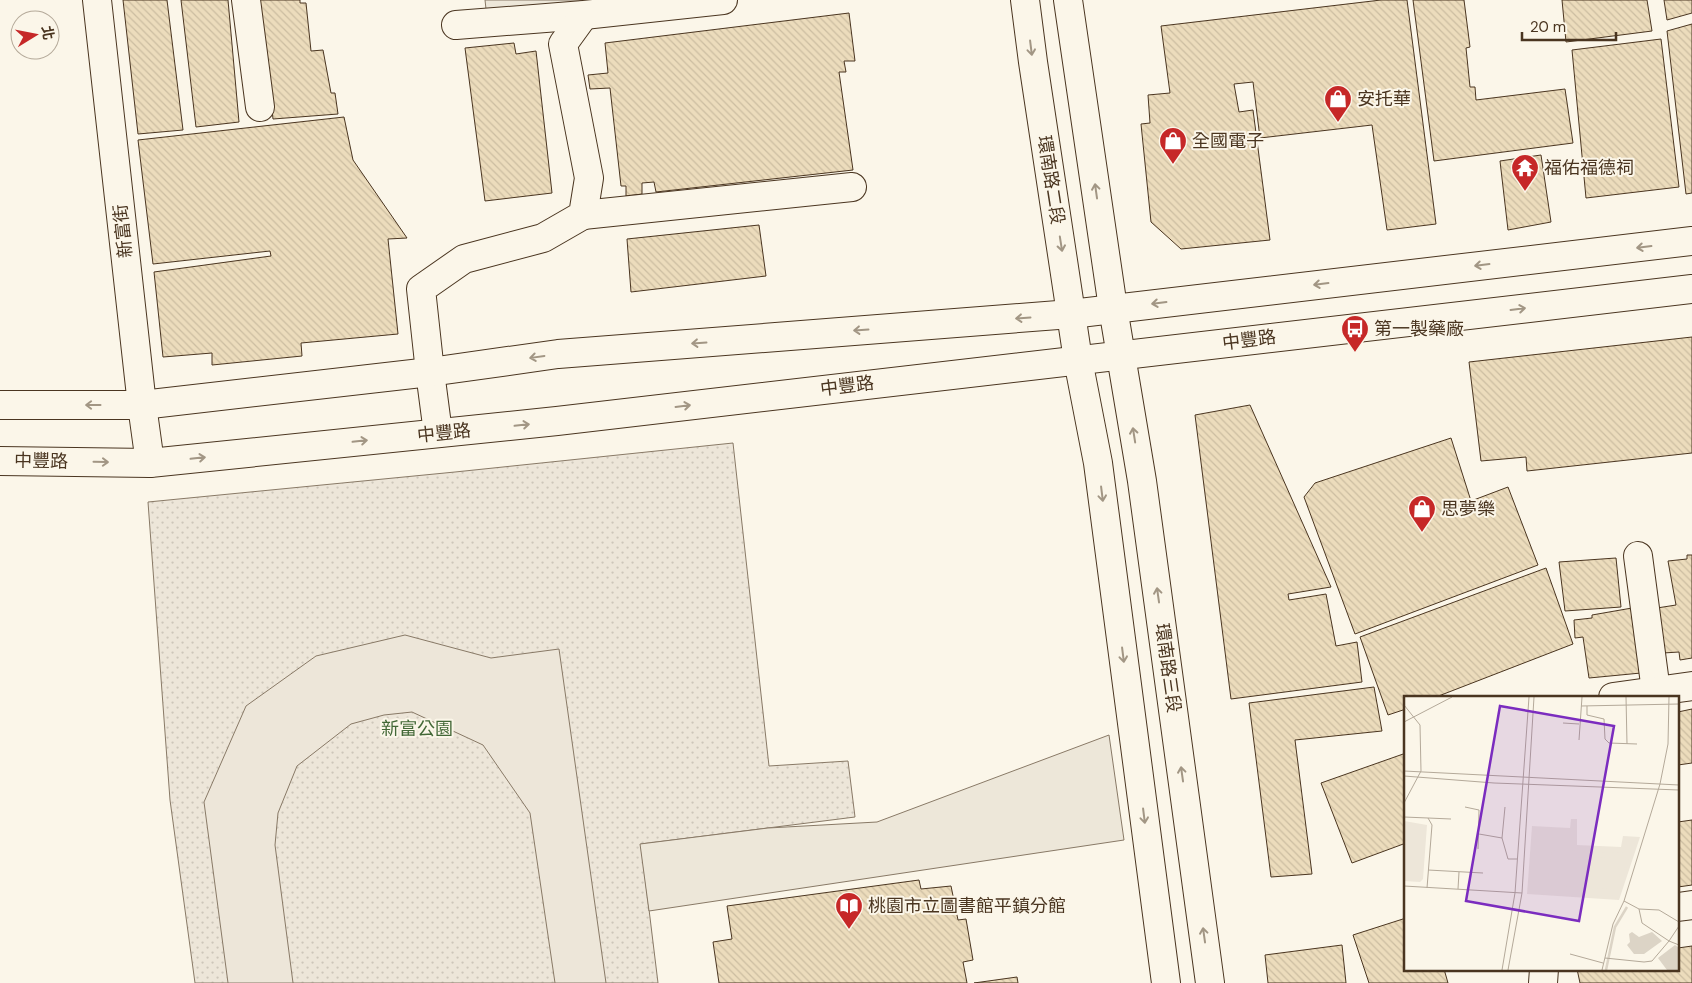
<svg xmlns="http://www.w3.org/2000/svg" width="1692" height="983" font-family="'DM Sans','Noto Sans TC',sans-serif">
<defs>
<pattern id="park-dots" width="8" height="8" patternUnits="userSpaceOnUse" patternTransform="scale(1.25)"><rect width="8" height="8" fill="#ede6d9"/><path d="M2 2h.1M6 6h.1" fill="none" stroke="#cdc6ba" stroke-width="1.8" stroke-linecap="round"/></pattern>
<pattern id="building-back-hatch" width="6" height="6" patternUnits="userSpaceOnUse" patternTransform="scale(1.25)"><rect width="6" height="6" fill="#ecdcbc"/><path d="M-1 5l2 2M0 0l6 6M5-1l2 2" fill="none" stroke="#ccbda1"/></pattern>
</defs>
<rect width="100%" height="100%" fill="#fbf6e9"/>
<polygon fill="url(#park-dots)" stroke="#887966" points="733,443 769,766 848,761 855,817 641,844 658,983 195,983 170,800 148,502 455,472"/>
<polygon fill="#ede6d9" stroke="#887966" points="405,635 491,658 559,649 606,983 555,983 530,813 483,745 412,712 384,715 351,724 297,766 278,813 275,845 293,983 228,983 204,802 246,706 316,656"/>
<g fill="#ede7d9" stroke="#887966">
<polygon points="485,0 613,0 487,18"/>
<polygon points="1109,735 1124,840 649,911 640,844 768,828 877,822"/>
</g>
<g fill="url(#building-back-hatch)" stroke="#4a3520">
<polygon points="123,0 167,0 183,130 138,134"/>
<polygon points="181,0 228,0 239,122 196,127"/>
<polygon points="260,0 300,0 300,3 306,3 311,51 323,50 331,93 335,93 338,114 273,119"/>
<polygon points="1381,0 1407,0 1436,224 1387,230 1372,125 1260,138 1253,82 1234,84 1239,112 1253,110 1270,240 1181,249 1151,222 1141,124 1150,123 1148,95 1170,93 1161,26"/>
<polygon points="1413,0 1464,0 1470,47 1466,48 1470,87 1475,87 1476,100 1565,89 1573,143 1434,161"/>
<polygon points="1562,0 1647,0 1652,31 1566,42"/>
<polygon points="1664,0 1692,0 1692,13 1667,20"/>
<polygon points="849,13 855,61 844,61 846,72 839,72 853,170 656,192 654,182 642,183 642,194 626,196 626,186 621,186 610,88 590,89 588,75 608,73 605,43"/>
<polygon points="1692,24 1692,193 1686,194 1667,31"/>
<polygon points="1661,39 1679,187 1586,198 1572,50"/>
<polygon points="514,43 516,54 536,51 552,193 485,201 465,48"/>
<polygon points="344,117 353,160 407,238 388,239 398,334 301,343 302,356 212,365 212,353 163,357 154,272 271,256 270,251 153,264 138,140"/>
<polygon points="1541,155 1551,222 1508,230 1500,161"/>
<polygon points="759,225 766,276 631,292 627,239"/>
<polygon points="1692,337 1692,453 1527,471 1526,457 1481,461 1469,362"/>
<polygon points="1250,405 1331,587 1288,594 1289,600 1326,594 1336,646 1357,642 1362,682 1231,699 1195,415"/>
<polygon points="1451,438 1471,501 1508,487 1538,565 1355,634 1304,497 1315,483"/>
<polygon points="1687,555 1692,555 1692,658 1680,660 1679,652 1663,653 1657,608 1676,605 1668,561 1687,559"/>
<polygon points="1616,558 1621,607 1565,611 1559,562"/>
<polygon points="1546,568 1573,644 1436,697 1406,697 1406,709 1388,715 1360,637"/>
<polygon points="1632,608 1641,673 1589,678 1583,637 1575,638 1574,620 1592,618 1592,615"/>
<polygon points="1374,687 1382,731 1295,740 1312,874 1271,877 1249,703"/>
<polygon points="1692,709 1692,763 1678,765 1678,712"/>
<polygon points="1406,753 1406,843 1352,863 1321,783"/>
<polygon points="1692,820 1692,885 1678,887 1678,822"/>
<polygon points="919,880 921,889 951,886 958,920 966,919 973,960 963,962 967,983 719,983 713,942 732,939 727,906"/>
<polygon points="1406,918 1406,969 1444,969 1448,983 1369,983 1353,935"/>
<polygon points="1342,945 1346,983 1268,983 1265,955"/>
<polygon points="1692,946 1692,983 1580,983 1577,969 1678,969 1678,948"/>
<polygon points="1017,977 1018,983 974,983"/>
</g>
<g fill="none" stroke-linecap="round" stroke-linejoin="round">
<defs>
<g id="minor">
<polyline points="97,0 142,405 150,463"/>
<polyline points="246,0 260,107"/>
<polyline points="456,25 584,15 723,0"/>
<polyline points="583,215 852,187"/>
<polyline points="430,372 421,289 464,259 543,238 583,215 589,178 563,44 584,15"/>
<polyline points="1638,556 1656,691"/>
<polyline points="1613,697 1692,686"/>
<polyline points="1678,907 1692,905"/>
<polyline points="1543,983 1544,969"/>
</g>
<g id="major">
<polyline points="1025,0 1033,62 1078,360 1098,463 1166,983"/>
<polyline points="1068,0 1113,308 1142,481 1210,983"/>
<polyline points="430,372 438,433"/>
<polyline points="0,405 142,405 430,372 558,354 1071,314 1692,241"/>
<polyline points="0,461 150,463 557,421 1692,289"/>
</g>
</defs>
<use href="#minor" stroke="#4a3520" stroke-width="30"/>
<use href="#major" stroke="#4a3520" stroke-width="30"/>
<use href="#minor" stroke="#fbf6e9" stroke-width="28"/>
<use href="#major" stroke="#fbf6e9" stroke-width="28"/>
</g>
<defs><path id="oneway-shaft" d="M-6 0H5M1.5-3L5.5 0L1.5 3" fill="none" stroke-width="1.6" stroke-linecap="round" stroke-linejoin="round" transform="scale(1.25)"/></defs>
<g stroke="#a29684">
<use href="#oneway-shaft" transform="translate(1031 48) rotate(83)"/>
<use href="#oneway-shaft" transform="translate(1096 191) rotate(-98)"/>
<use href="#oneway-shaft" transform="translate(1061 244) rotate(81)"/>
<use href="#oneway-shaft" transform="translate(1644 247) rotate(173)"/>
<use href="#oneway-shaft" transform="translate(1482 265) rotate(173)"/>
<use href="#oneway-shaft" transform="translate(1321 284) rotate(173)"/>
<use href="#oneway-shaft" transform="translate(1159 303) rotate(173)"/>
<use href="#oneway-shaft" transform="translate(1518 309) rotate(-7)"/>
<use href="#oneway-shaft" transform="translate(1023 318) rotate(176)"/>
<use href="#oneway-shaft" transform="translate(861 330) rotate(176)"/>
<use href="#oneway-shaft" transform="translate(699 343) rotate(176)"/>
<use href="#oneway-shaft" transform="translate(537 357) rotate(172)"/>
<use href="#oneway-shaft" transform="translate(93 405) rotate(-180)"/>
<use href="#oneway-shaft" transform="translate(683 406) rotate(-7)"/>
<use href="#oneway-shaft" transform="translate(522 425) rotate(-6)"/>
<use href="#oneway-shaft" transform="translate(1134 435) rotate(-99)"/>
<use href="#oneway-shaft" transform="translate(360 441) rotate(-6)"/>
<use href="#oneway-shaft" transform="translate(198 458) rotate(-6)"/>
<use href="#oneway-shaft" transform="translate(101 462) rotate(1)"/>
<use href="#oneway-shaft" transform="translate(1102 494) rotate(83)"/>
<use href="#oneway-shaft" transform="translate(1158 595) rotate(-98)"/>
<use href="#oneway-shaft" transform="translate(1123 655) rotate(83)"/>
<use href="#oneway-shaft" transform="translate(1182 774) rotate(-98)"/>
<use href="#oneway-shaft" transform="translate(1144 816) rotate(83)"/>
<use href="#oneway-shaft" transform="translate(1204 935) rotate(-98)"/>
</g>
<defs>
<symbol id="shop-pin" viewBox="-11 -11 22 30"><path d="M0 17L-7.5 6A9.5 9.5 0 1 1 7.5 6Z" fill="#c62828" stroke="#fbf6e9"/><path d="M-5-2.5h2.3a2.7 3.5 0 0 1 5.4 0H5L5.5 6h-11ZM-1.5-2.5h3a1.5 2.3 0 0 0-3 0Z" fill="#fff"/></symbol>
<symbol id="temple-pin" viewBox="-11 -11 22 30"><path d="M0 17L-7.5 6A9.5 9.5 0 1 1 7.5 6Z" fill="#c62828" stroke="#fbf6e9"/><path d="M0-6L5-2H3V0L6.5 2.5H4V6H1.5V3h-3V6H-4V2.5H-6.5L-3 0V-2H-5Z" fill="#fff"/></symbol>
<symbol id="bus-pin" viewBox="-11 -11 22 30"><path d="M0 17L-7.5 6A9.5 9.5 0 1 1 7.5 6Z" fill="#c62828" stroke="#fbf6e9"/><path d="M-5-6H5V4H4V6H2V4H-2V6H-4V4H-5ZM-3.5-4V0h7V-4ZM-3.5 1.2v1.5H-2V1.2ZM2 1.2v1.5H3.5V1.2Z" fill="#fff"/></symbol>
<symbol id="library-pin" viewBox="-11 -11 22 30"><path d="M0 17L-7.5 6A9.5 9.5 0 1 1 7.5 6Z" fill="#c62828" stroke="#fbf6e9"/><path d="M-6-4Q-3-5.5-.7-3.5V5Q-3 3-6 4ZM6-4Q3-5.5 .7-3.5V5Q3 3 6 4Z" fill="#fff"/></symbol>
</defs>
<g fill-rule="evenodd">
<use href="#shop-pin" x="1322" y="83" width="32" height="43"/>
<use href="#shop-pin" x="1157" y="125" width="32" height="43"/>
<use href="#temple-pin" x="1509" y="152" width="32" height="43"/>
<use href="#bus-pin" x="1339" y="313" width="32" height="43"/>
<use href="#shop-pin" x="1406" y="493" width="32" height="43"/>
<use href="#library-pin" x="833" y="890" width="32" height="43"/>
</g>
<g text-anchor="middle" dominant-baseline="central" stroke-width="4" stroke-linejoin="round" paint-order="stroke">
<g font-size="18" fill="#4a3520" stroke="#fbf6e9" text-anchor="start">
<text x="1357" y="99">安托華</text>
<text x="1192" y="141">全國電子</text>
<text x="1544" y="168">福佑福德祠</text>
<text x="1374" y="329">第一製藥廠</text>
<text x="1441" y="509">思夢樂</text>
<text x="868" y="906">桃園市立圖書館平鎮分館</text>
</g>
<g font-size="18" fill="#4a3520" stroke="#fbf6e9">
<text transform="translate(1051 180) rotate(81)">環南路二段</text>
<text transform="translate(123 231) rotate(-96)">新富街</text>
<text transform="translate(1249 340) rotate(-7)">中豐路</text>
<text transform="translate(847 386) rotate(-7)">中豐路</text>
<text transform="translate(444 433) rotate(-6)">中豐路</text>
<text transform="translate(41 461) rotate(1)">中豐路</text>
<text transform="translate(1168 668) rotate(82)">環南路三段</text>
</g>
<g font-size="18" fill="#436837" stroke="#fbf6e9">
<text x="417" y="729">新富公園</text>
</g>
</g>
<g transform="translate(1404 696)">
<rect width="275" height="275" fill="#fbf6e9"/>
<path d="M167,123h6v26l44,2 2,-11 17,1 -21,63 -92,-6 5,-68 38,2zM0,125l23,4 -4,54 -3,3 -16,-1z" fill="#ede6d9"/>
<path d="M148,154l73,3v6h-6l6,7 -2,17 -11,13 -50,-2 -10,-7 -4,-9zM166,161l41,1 7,5 2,16 -12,10 -43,-3 -7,-8 -2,-10z" fill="#ede6d9" fill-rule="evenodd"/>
<path d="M228,236l7,5 13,-5 10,9 -18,13h-10l-7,-9 3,-3 -1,-8zM271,249l4,3v22h-12l-9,-12z" fill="#dcd4c6"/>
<path fill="none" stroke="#dcd4c6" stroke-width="2.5" d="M202,274l9,-43 12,-20"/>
<path fill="none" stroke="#b4a999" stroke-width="1" d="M222,1l1,47M0,9l16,20 1,46 -17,32M177,10l98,-2M183,10v9l17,4 1,20 4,4 28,1M0,26l48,-25M159,27l16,1M175,44l3,-43M0,75l275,14M0,80l90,7 185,7M61,111l14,3 -1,39M0,121l24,1 4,7 -5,63M24,122l23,1M75,138l23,4 6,21h9M98,142l3,-31M24,174l55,3M0,190l118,7M54,193l1,-17M220,205l15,8 20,1 20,12M235,213l3,14 27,18 10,-15M166,258l33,9M201,262l39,4 8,-1 17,-20 10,4M98,274l13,-77 14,-196M104,274l14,-77 12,-196M198,274l11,-46 11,-23 36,-117 8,-40 1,-47"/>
<path fill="#7b2cbf" fill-opacity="0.15" stroke="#7b2cbf" stroke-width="2.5" d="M96,10l114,20 -35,195 -113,-20z"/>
<rect width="275" height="275" fill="none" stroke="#4a3520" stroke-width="2.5"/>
</g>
<g transform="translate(35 35) rotate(80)"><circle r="24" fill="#fbf6e9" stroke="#b4a999"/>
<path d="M0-4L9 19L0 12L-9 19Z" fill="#c62828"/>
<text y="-8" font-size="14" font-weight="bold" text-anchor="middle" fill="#4a3520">北</text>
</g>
<path d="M1522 32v8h94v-8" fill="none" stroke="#4a3520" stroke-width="2.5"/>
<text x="1530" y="32" font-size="15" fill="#4a3520" stroke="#fbf6e9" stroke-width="4" paint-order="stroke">20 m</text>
</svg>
